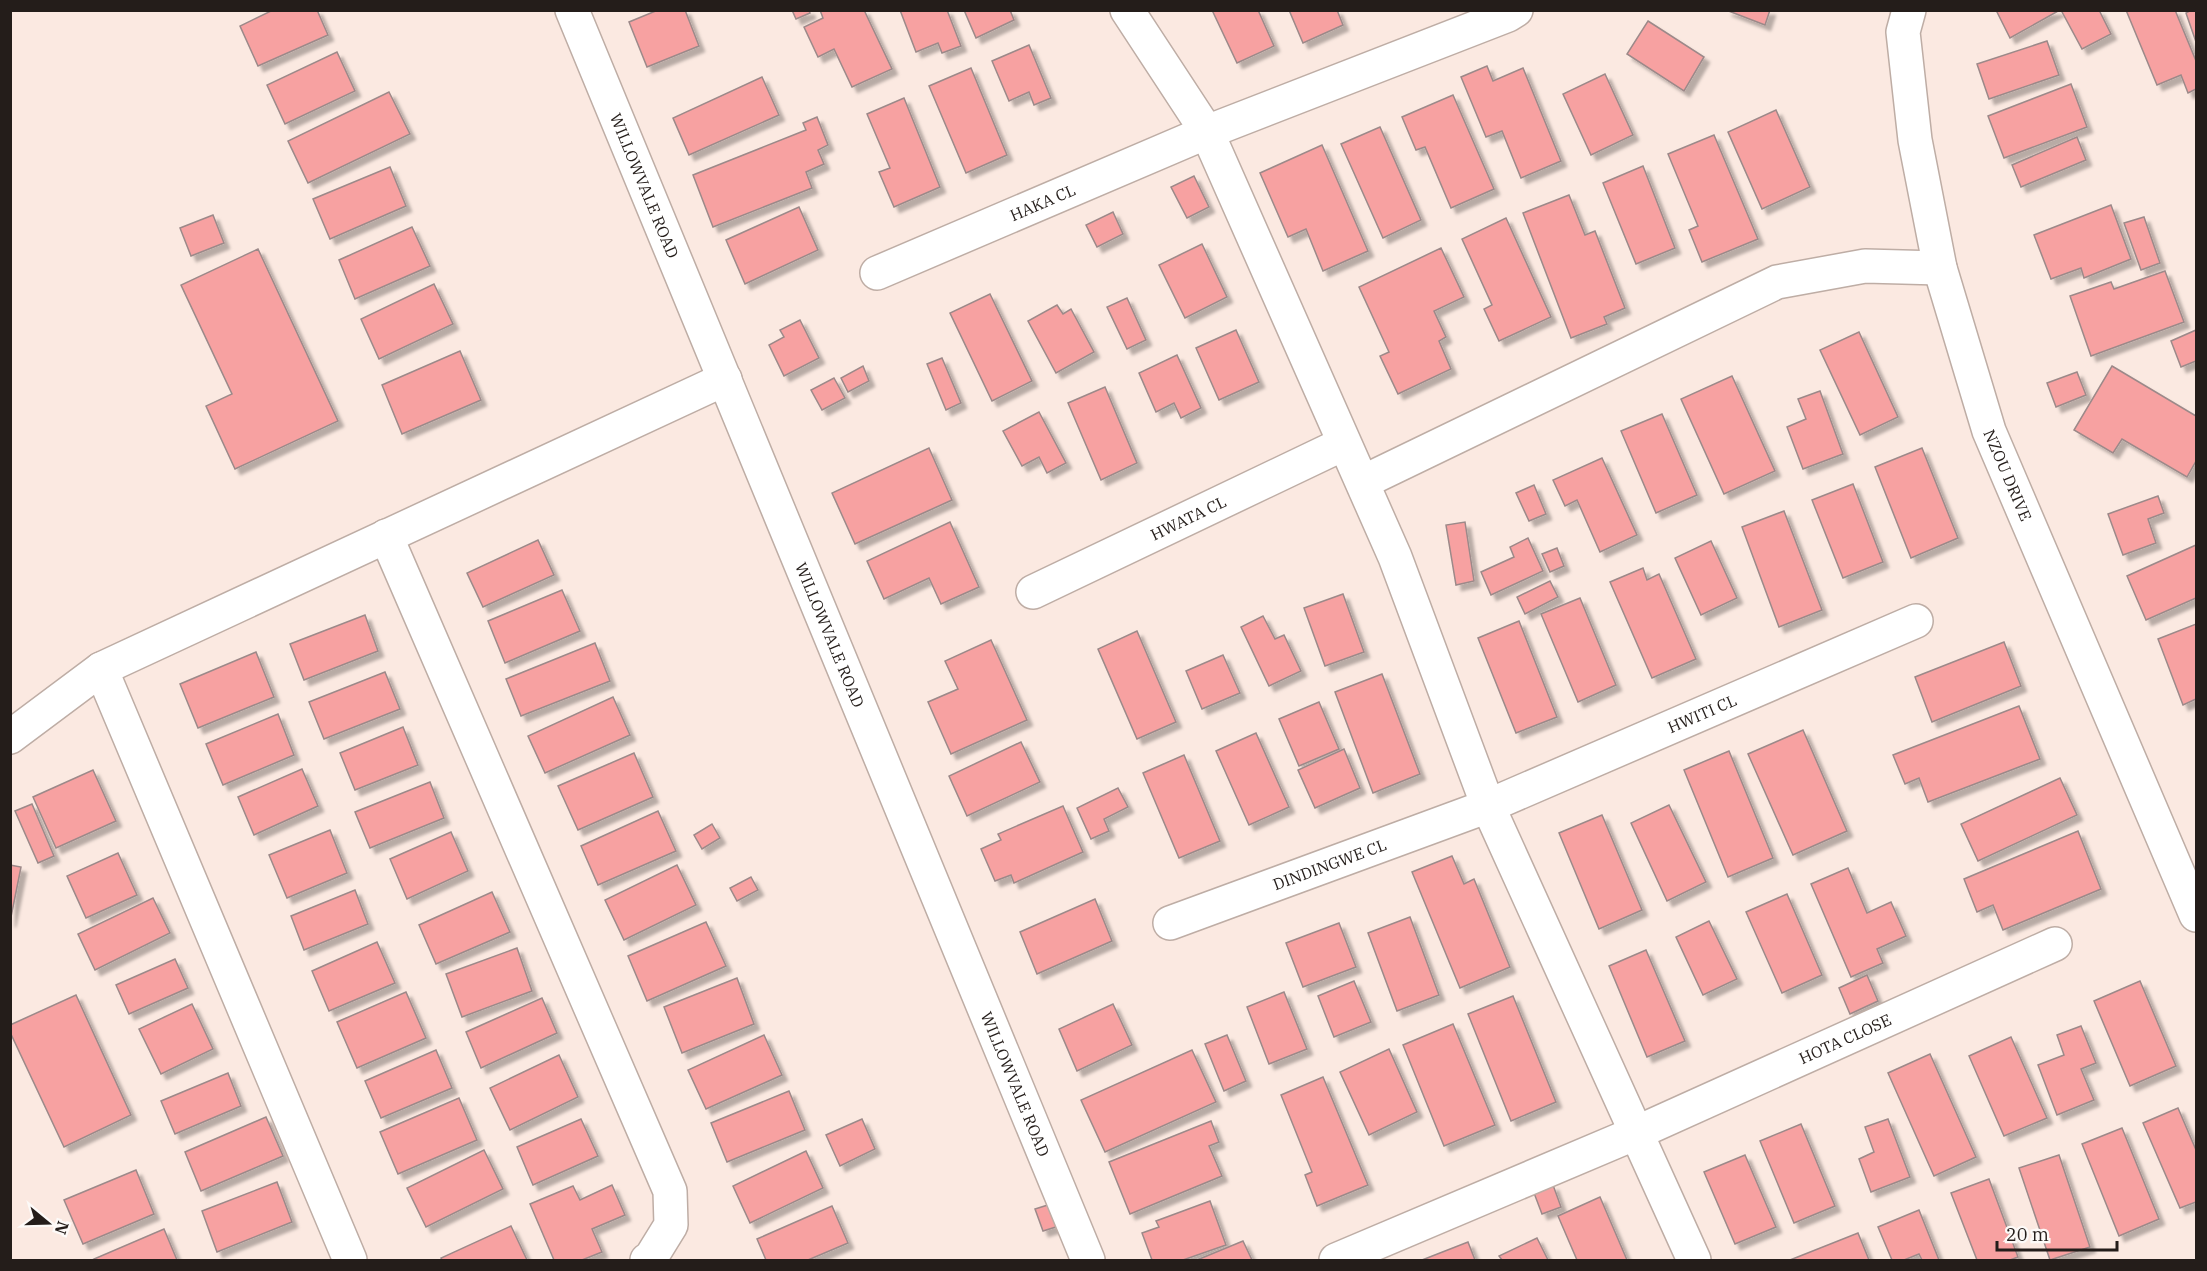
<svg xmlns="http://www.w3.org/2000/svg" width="2207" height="1271" font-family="'IBM Plex Serif',serif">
<defs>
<filter id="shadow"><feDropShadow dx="5.5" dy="5.5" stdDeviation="1.5" flood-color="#0004"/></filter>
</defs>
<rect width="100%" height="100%" fill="#fbe9e1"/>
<g fill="#f7a1a1" stroke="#9c8989" stroke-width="1.5" filter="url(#shadow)">
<polygon points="273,10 317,10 328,35 258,66 240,26"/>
<polygon points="658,10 685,10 699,46 647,67 629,22"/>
<polygon points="792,10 809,10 810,13 796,19"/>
<polygon points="820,10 864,10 892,69 852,87 834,49 818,57 804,27 823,18"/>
<polygon points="900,10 947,10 961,46 942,53 938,43 916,52"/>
<polygon points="964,10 1010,10 1014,20 976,38"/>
<polygon points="1212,10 1258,10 1274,46 1237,63"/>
<polygon points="1289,10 1337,10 1343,25 1303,43"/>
<polygon points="1726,10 1770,10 1765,25"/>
<polygon points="1996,10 2060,10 2010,38"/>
<polygon points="2061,10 2099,10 2111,34 2082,49"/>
<polygon points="2126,10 2175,10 2196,61 2196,89 2188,93 2181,75 2157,85"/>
<polygon points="2191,10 2196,10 2196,42 2186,13"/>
<polygon points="1648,21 1704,57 1684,91 1627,54"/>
<polygon points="2047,41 2059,75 1989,99 1977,64"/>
<polygon points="1029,45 1051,98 1034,105 1029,92 1009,101 992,61"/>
<polygon points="337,52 355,91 285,124 267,85"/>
<polygon points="1487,66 1493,81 1523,68 1561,161 1521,178 1502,131 1486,137 1461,77"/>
<polygon points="971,68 1007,155 966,173 929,86"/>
<polygon points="1605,74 1633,135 1591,155 1563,94"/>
<polygon points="762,77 779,115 689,155 673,118"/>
<polygon points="2071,84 2087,127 2004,158 1988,116"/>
<polygon points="389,92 410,134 308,183 288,141"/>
<polygon points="1453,95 1494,189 1451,208 1425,147 1416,150 1402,117"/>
<polygon points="904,98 940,187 894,207 879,172 890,168 867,114"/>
<polygon points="1776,110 1810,187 1762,209 1728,132"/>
<polygon points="817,117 828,145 818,150 824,164 806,172 812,188 713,227 693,175 806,130 803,123"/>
<polygon points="1380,127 1421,220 1383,238 1341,144"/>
<polygon points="1714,135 1758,239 1702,262 1689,230 1698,226 1668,154"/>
<polygon points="2077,137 2086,160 2021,187 2012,165"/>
<polygon points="1322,145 1368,251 1323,271 1306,229 1288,237 1260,173"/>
<polygon points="1643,166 1675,248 1636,264 1603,183"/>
<polygon points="390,167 406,206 330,239 313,199"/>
<polygon points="1194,176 1209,207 1187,218 1171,187"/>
<polygon points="1569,195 1585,235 1595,231 1625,308 1604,317 1607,324 1571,338 1523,213"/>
<polygon points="2111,205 2131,259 2084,278 2081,268 2051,279 2034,235"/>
<polygon points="799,207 818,250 745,284 726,240"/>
<polygon points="1113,212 1123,234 1097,247 1086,225"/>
<polygon points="213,215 224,243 191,256 180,228"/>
<polygon points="2144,217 2160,263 2141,270 2124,223"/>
<polygon points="1506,218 1551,317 1499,341 1484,309 1492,305 1462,239"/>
<polygon points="412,227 430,266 355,299 339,260"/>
<polygon points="1202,244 1227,297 1185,318 1159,265"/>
<polygon points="1441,248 1464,297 1434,311 1446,337 1439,341 1451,369 1398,394 1380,356 1389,352 1359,287"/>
<polygon points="258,249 338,421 235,469 206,406 232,394 181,285"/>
<polygon points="2165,271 2184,322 2091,356 2070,296 2111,282 2114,289"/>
<polygon points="434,284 453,324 379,359 361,319"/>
<polygon points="990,294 1032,381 992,401 950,313"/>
<polygon points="1127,298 1146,340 1127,349 1107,307"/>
<polygon points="1057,305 1063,314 1071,309 1094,352 1056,373 1028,321"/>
<polygon points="800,320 819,358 784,376 769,345 784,337 780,330"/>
<polygon points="1236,330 1259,382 1219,400 1196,348"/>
<polygon points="2196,330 2196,361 2181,367 2171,341"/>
<polygon points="1859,332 1898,417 1860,435 1820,350"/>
<polygon points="460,351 481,400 402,434 382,385"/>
<polygon points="1177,355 1201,408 1181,418 1174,403 1156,412 1139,373"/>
<polygon points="942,358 961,403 946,410 927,364"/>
<polygon points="863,366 869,381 848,392 841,378"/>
<polygon points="2112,366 2196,416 2196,461 2187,477 2122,439 2113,453 2074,430"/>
<polygon points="2077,372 2086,395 2056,407 2047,383"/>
<polygon points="1732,376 1775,471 1724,494 1681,399"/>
<polygon points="834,378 845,398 822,410 811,390"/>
<polygon points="1105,387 1137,463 1101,480 1068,403"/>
<polygon points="1820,391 1843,454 1803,469 1787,427 1806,419 1798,399"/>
<polygon points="1039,412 1066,463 1047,473 1039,457 1022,466 1003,431"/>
<polygon points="1662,414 1697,495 1656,513 1621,431"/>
<polygon points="929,448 952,500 855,544 832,493"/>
<polygon points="1922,448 1958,538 1911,558 1875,467"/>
<polygon points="1602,458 1637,535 1600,552 1577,500 1565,506 1553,480"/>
<polygon points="1853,484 1883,562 1843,578 1812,500"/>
<polygon points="1534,485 1546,514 1529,521 1516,493"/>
<polygon points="2158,496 2164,513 2148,519 2156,543 2123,555 2108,514"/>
<polygon points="1784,511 1822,610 1779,627 1742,527"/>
<polygon points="950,522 979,587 941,604 929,578 884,599 867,561"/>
<polygon points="1465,522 1474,581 1456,585 1446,525"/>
<polygon points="1528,538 1543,571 1491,595 1481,572 1514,557 1510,547"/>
<polygon points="538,540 554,575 483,607 467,573"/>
<polygon points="1711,541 1737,598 1701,615 1675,558"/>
<polygon points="2196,545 2196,598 2146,620 2127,576"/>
<polygon points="1557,548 1564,566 1550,572 1542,554"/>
<polygon points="1643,568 1647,580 1659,574 1696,659 1652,678 1610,582"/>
<polygon points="1550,581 1558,597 1525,614 1517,597"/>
<polygon points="562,590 580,631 505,663 488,621"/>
<polygon points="1343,594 1364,652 1325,666 1304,608"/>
<polygon points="1580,598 1616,685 1578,702 1541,614"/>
<polygon points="365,615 378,651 304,680 290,644"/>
<polygon points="1263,616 1275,639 1284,635 1301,671 1269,686 1241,627"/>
<polygon points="1519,621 1557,717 1516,733 1478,638"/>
<polygon points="2196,624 2196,699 2183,705 2158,639"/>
<polygon points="1137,631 1176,722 1137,739 1098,649"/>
<polygon points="991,640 1027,720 951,754 928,702 958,689 945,661"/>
<polygon points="2004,642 2021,686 1932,722 1915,677"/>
<polygon points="595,643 610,681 521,716 506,679"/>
<polygon points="256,652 274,697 198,728 180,684"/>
<polygon points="1223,655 1240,693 1202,709 1186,671"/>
<polygon points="385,672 400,709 324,739 309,702"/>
<polygon points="1382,674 1420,774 1373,793 1335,692"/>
<polygon points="613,697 630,735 545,773 528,736"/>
<polygon points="1319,702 1339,749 1299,766 1279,719"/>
<polygon points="2019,706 2040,759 1928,802 1919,778 1905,784 1893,755"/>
<polygon points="278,714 294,755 223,785 206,744"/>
<polygon points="403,727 418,765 355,790 340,753"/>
<polygon points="1803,730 1847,831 1793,855 1748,754"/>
<polygon points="1256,733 1289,807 1249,825 1216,751"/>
<polygon points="1021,742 1040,782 967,816 949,776"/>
<polygon points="1344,749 1360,788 1315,808 1298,770"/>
<polygon points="1729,751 1773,858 1728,877 1684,770"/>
<polygon points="634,753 653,797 578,830 558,786"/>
<polygon points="1184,755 1220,841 1179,858 1143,773"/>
<polygon points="302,769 318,806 254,835 238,797"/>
<polygon points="93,770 116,821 56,848 33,797"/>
<polygon points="2060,778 2077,815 1978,861 1961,824"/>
<polygon points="430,782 444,818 370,848 355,812"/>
<polygon points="1118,788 1128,807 1104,819 1109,831 1091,839 1077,808"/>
<polygon points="32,804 54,856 38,863 15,811"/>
<polygon points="1669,805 1706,882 1667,901 1631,823"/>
<polygon points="1063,806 1083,852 1014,883 1011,875 995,881 981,849 1001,840 998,834"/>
<polygon points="658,811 676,851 598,885 581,846"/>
<polygon points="1602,815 1642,910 1599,929 1559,833"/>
<polygon points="712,824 720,838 702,849 694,835"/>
<polygon points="330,830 347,873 287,898 269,855"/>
<polygon points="2078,831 2101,889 2003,930 1993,905 1977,912 1964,879"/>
<polygon points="451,832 468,871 407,899 390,859"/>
<polygon points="118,853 137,895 86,918 67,876"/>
<polygon points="1452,856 1464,884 1474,879 1510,967 1460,988 1412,872"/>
<polygon points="10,865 21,867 10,922"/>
<polygon points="677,865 696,905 624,940 605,900"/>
<polygon points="1848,868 1867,913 1891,902 1906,936 1877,949 1883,963 1851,977 1811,884"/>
<polygon points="751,877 758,890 737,901 730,888"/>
<polygon points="355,890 368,924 304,950 291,916"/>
<polygon points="492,892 510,932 436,964 419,925"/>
<polygon points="1787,894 1822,975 1782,993 1746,912"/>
<polygon points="153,898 170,933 95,970 78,934"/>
<polygon points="1095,899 1112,941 1037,974 1020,932"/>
<polygon points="1410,917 1439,995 1397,1011 1368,933"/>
<polygon points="1709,921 1737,979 1703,995 1676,937"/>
<polygon points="706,922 726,966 647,1001 628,956"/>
<polygon points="1339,923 1356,967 1303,987 1286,943"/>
<polygon points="377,942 395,983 329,1011 312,971"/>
<polygon points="517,948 532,991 462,1017 446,974"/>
<polygon points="1646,950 1685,1041 1647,1057 1609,966"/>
<polygon points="175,959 188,988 129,1014 116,985"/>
<polygon points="1867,975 1878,1001 1850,1014 1839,988"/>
<polygon points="737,978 754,1024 682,1053 664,1007"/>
<polygon points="1354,981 1371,1022 1334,1037 1318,996"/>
<polygon points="2140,981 2176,1066 2130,1086 2094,1001"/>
<polygon points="406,992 426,1038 357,1068 337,1022"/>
<polygon points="1284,992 1307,1049 1269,1064 1247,1007"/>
<polygon points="76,995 131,1115 64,1147 10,1032 10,1025"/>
<polygon points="1513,996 1556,1102 1511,1121 1468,1014"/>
<polygon points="542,998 557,1033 481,1068 466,1032"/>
<polygon points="192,1004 213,1049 161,1074 139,1029"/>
<polygon points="1113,1004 1132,1045 1077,1071 1059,1029"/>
<polygon points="1453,1024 1495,1125 1444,1146 1403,1045"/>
<polygon points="2081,1026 2096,1063 2081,1069 2094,1100 2057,1115 2038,1065 2064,1055 2057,1035"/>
<polygon points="764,1035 782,1075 706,1109 688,1070"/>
<polygon points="1227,1035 1246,1081 1224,1091 1205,1044"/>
<polygon points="2011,1037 2047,1118 2004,1136 1969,1056"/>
<polygon points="1389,1049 1417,1112 1369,1135 1340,1072"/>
<polygon points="436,1050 452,1088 381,1118 365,1081"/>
<polygon points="1192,1050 1216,1102 1105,1152 1081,1100"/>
<polygon points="1930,1054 1976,1157 1934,1176 1888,1073"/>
<polygon points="559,1055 578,1097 510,1130 490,1088"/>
<polygon points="228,1073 241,1106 175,1134 161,1101"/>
<polygon points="1323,1077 1368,1185 1317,1206 1305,1175 1312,1172 1281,1095"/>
<polygon points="789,1091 805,1130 727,1162 711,1123"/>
<polygon points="459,1098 477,1140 398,1174 380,1132"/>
<polygon points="2178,1108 2196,1150 2196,1202 2180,1208 2143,1123"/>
<polygon points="266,1117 283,1156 201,1191 185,1152"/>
<polygon points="581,1119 598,1156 533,1185 517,1147"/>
<polygon points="862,1119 875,1149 840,1166 826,1135"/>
<polygon points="1888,1119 1910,1177 1871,1192 1859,1159 1874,1152 1865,1127"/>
<polygon points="1211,1121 1219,1142 1209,1146 1222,1176 1130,1214 1109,1162"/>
<polygon points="1801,1124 1835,1206 1794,1223 1760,1141"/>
<polygon points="2122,1128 2159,1219 2119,1236 2082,1144"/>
<polygon points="484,1150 503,1189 426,1227 407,1188"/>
<polygon points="806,1151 823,1188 750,1223 733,1186"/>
<polygon points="1745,1155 1776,1227 1735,1244 1704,1172"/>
<polygon points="2059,1155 2090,1247 2050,1260 2019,1168"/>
<polygon points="136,1170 154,1214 83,1244 64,1200"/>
<polygon points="1989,1179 2018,1257 2010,1260 1977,1260 1951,1193"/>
<polygon points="277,1182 292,1222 217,1252 202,1211"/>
<polygon points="612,1185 625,1215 592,1229 602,1252 582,1260 554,1260 530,1204 573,1186 580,1200"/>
<polygon points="1553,1185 1561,1207 1542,1214 1534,1193"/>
<polygon points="1600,1197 1627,1260 1577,1260 1558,1216"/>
<polygon points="1210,1201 1226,1245 1183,1260 1152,1260 1142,1233 1159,1227 1156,1221"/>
<polygon points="1051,1204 1059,1226 1043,1231 1035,1209"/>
<polygon points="832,1206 848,1243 808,1260 766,1260 757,1239"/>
<polygon points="1919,1210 1939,1260 1922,1260 1919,1254 1904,1260 1892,1260 1878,1227"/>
<polygon points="511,1226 527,1260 442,1260 441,1258"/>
<polygon points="164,1229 177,1260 95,1260 94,1259"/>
<polygon points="1858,1233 1869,1260 1790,1260"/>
<polygon points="1537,1238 1548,1260 1502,1260 1499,1256"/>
<polygon points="1243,1241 1252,1260 1197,1260"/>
<polygon points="1468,1242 1475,1260 1422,1260"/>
</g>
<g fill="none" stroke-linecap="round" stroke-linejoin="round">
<defs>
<g id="street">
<path id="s1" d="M572,10l516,1250"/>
<polyline points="1127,10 1207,132 1395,557 1488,806 1694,1260"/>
<path id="s2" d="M1909,10l-6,22 12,108 25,128 49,163 207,484"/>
<path id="s3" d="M877,273l330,-141 301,-117 8,-5"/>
<polyline points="1363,482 1777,282 1865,266 1940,268"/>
<polyline points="386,536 670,1191 671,1225 650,1259 647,1260"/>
<path id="s4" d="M1033,592l310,-148"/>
<polyline points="101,669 350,1260"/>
<polyline points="10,737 101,669 725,379"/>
<path id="s5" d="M1170,923l318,-117 428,-185"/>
<path id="s6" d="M1336,1260l300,-127 419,-189"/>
</g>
</defs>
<use href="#street" stroke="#beada5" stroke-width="36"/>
<use href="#street" stroke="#fff" stroke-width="33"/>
</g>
<g text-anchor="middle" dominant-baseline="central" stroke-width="4.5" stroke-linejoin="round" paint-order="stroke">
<g font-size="16" fill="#241d1a" stroke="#fdfaf8">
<text stroke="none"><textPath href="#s1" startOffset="190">WILLOWVALE ROAD</textPath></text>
<text stroke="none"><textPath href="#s3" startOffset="180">HAKA CL</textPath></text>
<text stroke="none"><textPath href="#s2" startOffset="480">NZOU DRIVE</textPath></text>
<text stroke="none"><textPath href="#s4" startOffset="172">HWATA CL</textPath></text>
<text stroke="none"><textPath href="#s1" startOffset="676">WILLOWVALE ROAD</textPath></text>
<text stroke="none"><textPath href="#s5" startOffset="572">HWITI CL</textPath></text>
<text stroke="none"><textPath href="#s5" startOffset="170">DINDINGWE CL</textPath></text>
<text stroke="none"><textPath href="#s6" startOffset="555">HOTA CLOSE</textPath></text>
<text stroke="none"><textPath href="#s1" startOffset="1162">WILLOWVALE ROAD</textPath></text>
</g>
</g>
<rect width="2207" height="1271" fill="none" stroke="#241d1a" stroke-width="24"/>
<g transform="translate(48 1223) rotate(109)" stroke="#fdfaf8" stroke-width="4.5" paint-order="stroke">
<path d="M0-4.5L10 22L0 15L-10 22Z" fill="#241d1a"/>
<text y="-9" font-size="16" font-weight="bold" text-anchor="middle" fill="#241d1a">N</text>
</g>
<path d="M1997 1241v9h120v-9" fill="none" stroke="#241d1a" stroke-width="3"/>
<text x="2006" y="1241" font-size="18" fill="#241d1a" stroke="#fdfaf8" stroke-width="4.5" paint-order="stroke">20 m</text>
</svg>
